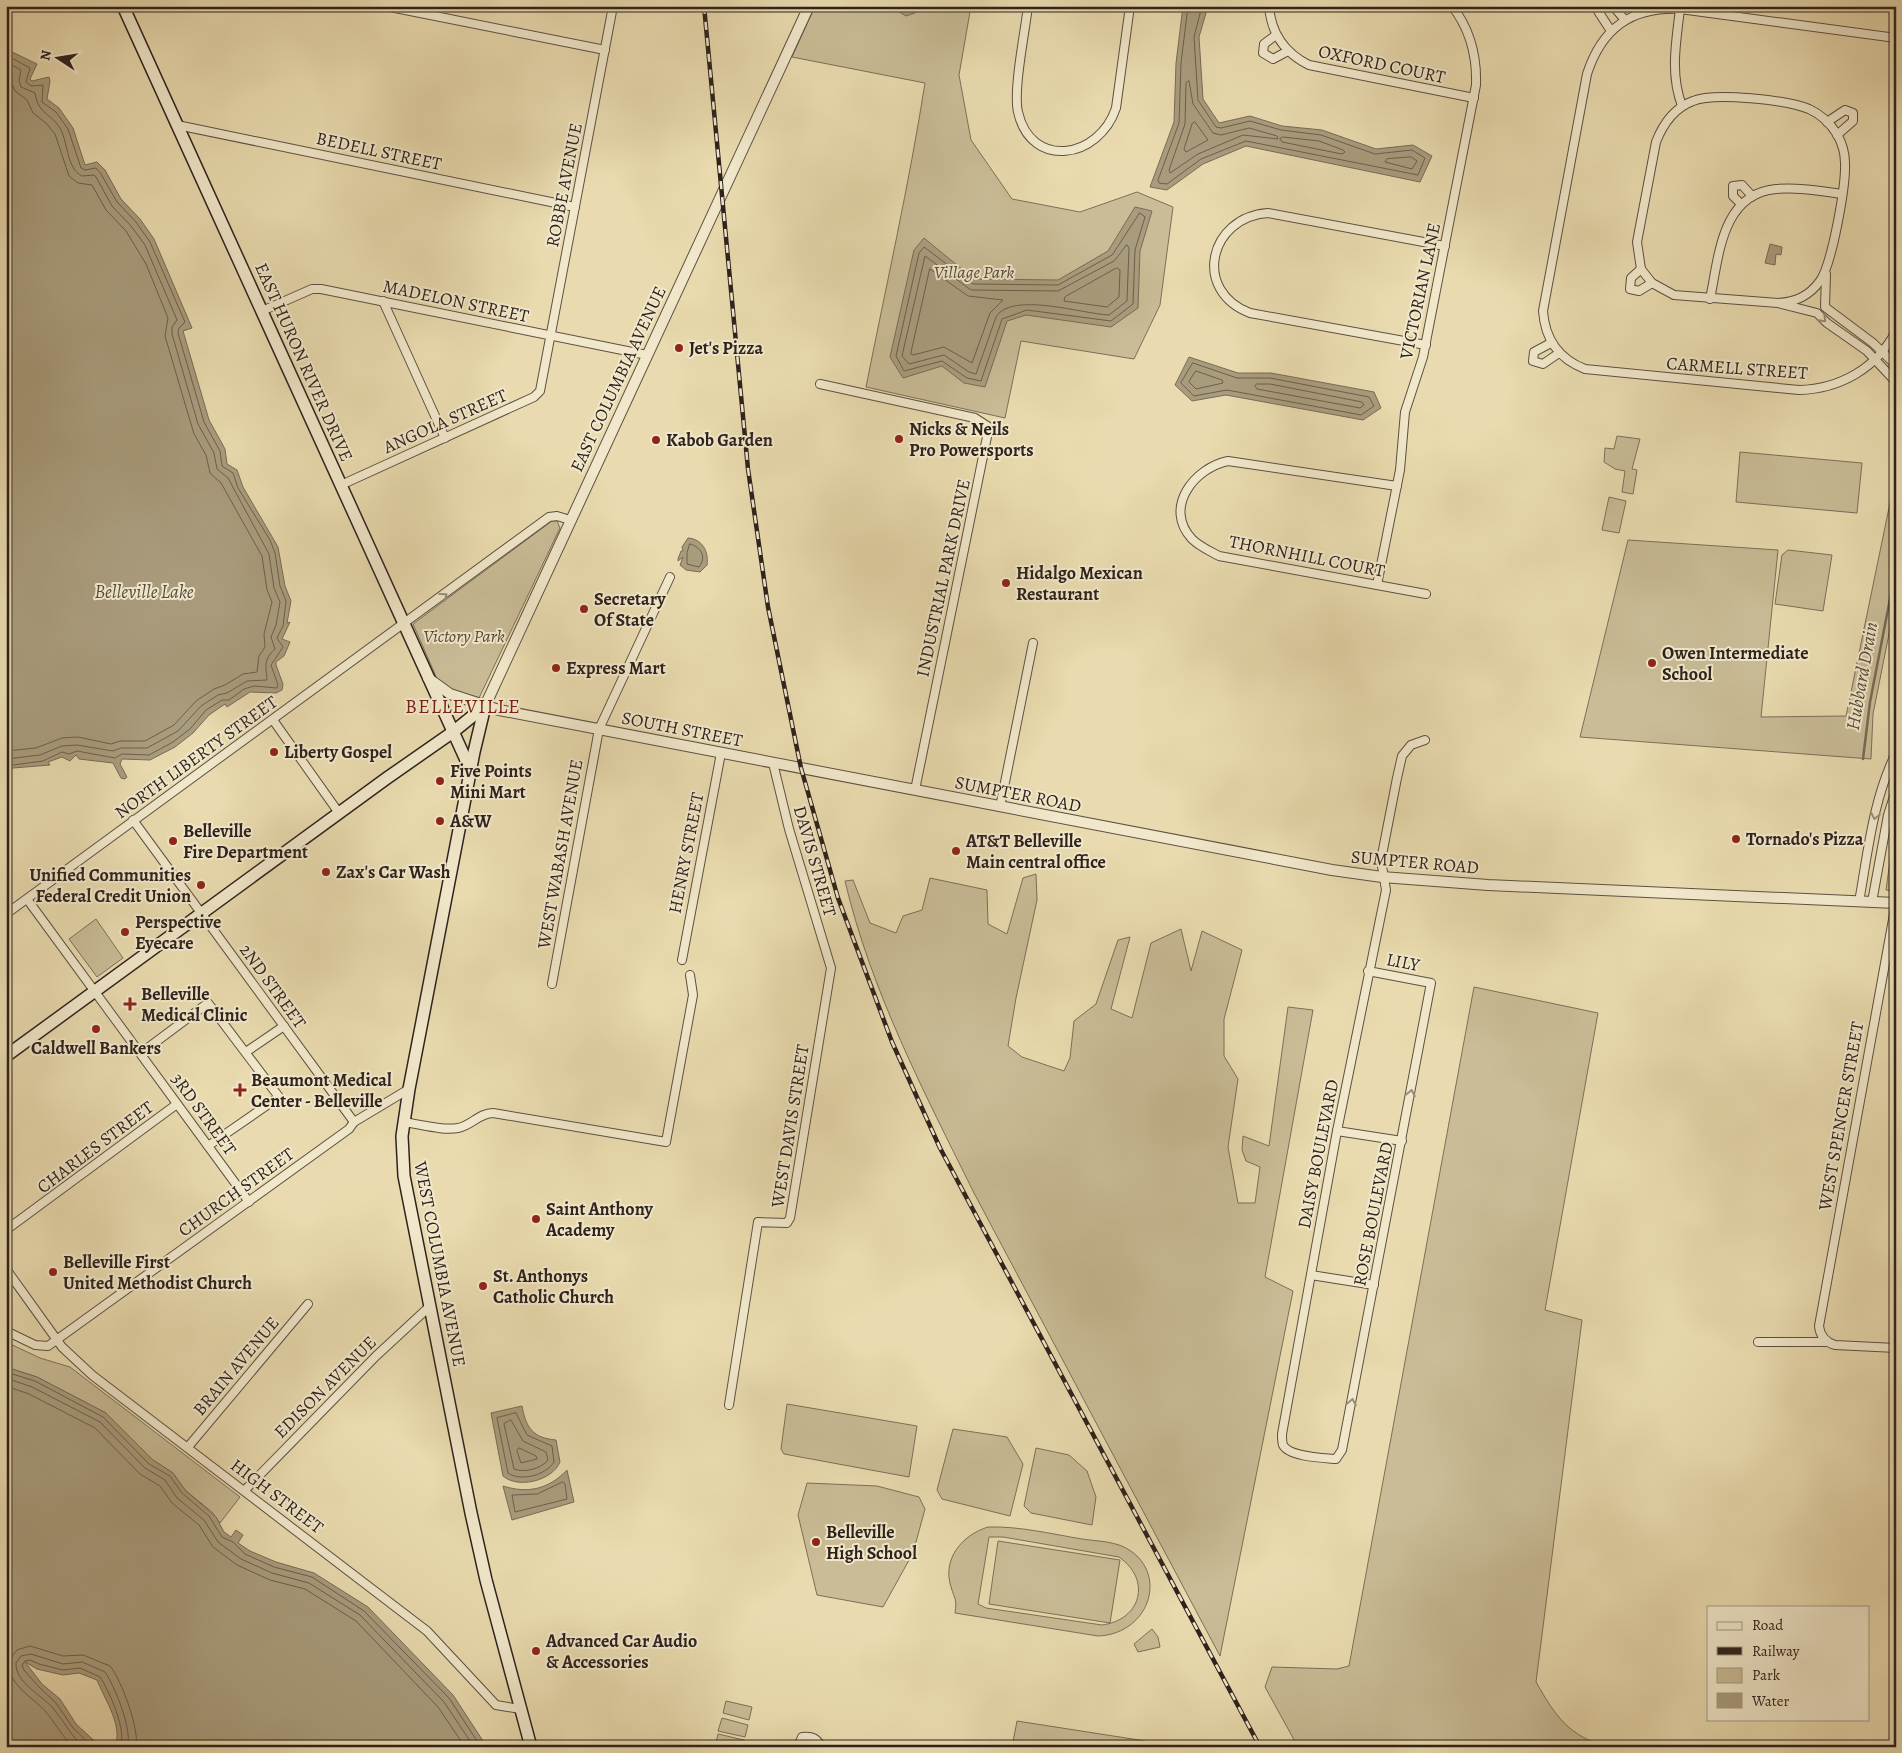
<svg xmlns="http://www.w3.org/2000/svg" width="1902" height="1753" font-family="Alegreya,serif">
<rect width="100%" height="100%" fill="#e9dbaf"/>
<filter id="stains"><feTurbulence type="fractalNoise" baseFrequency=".004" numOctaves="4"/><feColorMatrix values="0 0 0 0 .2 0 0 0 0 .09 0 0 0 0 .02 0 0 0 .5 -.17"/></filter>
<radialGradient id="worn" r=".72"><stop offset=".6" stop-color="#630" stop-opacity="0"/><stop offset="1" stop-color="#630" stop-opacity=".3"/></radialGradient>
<g fill="#c9bc96" stroke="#7c6f5a" fill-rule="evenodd">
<path d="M815,6h156l-12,69 12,65 41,59 68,13 57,-20 36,15 -13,98 -26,54 -113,-18 -16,77 -139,-31c20,-101 43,-202 59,-304l-133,-26z"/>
<polygon points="1617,436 1640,439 1632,469 1637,470 1633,494 1622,492 1625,471 1615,469 1604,462 1605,448 1614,449"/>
<polygon points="1740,452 1862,463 1857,513 1736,502"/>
<polygon points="1896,474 1896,599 1873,714 1871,759 1580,737 1628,540 1778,550 1761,717 1846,716"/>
<polygon points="1609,497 1626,501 1619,533 1602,530"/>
<polygon points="552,521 557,521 560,528 479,698 451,690 438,681 413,624"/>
<polygon points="1788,550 1832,555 1823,611 1775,604 1782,555"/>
<polygon points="1896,816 1896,891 1886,890"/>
<path d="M1036,874l1,26 -21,98 -8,48 14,11 42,14 6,-13 4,-37 22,-17 22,-64 12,-3 -19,72 21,9 19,-75 30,-14 10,42 11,-40 40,19 -18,69v37l14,23 -10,68 10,56h17l5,-36 -14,-6 -4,-11 1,-14 26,10 19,-139 25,3 -48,267 28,14 -73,365 -246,-463c-50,-101 -103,-202 -129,-312l8,-1 17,43 26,10 7,-17 19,-6 8,-32 57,12 1,34 19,10 16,-56z"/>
<polygon points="96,919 123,958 97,977 69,939"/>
<path d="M1474,987l124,26 -53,297 37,10 -46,362c20,35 32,53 71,65h-309l-33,-60 7,-20 65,2 12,-3z"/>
<polygon points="6,1342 40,1358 70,1367 240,1497 220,1523 212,1512 185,1490 173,1473 153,1460 106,1413 37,1377 6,1367"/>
<polygon points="787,1404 917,1426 909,1477 784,1454 781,1449"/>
<polygon points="953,1429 1007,1437 1023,1464 1010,1516 942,1499 937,1490"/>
<polygon points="1036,1448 1069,1455 1087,1471 1096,1497 1092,1525 1031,1513 1024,1506"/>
<polygon points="807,1483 877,1486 919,1497 925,1509 913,1553 883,1607 817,1595 798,1515"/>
<path d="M988,1527c31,-1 64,7 94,12 13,2 29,2 42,8 46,23 27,87 -26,89l-143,-23c2,-14 0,-13 -4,-26 -9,-28 11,-52 37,-60zM989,1537h14l116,20c33,23 22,63 -17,68l-116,-17 -8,-4z"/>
<polygon points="998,1541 1120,1560 1110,1623 989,1604"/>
<polygon points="1152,1629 1158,1637 1160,1647 1138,1652 1134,1644"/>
<polygon points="726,1701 752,1707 749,1720 723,1713"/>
<polygon points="722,1718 748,1725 745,1737 718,1731"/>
<polygon points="1017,1721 1184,1747 1012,1747"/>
<polygon points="718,1734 744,1740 743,1747 715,1747"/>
</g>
<g fill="#a99c7d" stroke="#786b57">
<polygon points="890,6 917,6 915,13 906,16"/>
<polygon points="1183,6 1208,6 1199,37 1203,99 1219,123 1250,116 1282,126 1322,130 1376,149 1413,145 1432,156 1420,182 1246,146 1203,164 1167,190 1150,187 1174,122 1176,63"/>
<polygon points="6,49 37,64 30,79 32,81 49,77 50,81 47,99 59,108 73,128 85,165 97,162 105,170 121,199 140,219 154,239 192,328 183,331 209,420 225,449 227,464 237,470 243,487 278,547 285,586 291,601 287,623 290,622 282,639 290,642 284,656 276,662 276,665 283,684 282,690 276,693 250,692 227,707 225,704 209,715 193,733 175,747 150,760 122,759 120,764 127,777 125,779 121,778 113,763 79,759 76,755 70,761 62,757 48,762 50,765 13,768 6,774"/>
<polygon points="1135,207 1152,211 1140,251 1138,308 1111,327 1026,315 1007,321 985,387 964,383 942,366 903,378 890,357 914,250 924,238 974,279 1058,280 1108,251"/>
<polygon points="1770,244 1782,247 1781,255 1776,254 1775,265 1765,263"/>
<polygon points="1189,357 1238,373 1271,373 1374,392 1381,408 1363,420 1226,395 1192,401 1175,385"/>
<path d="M688,538c14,1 21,13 19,27l-7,7 -14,-2 -6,-5 3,-8 -5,4v-2l3,-8h2l-1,-4z"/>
<path d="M6,1367l31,10 69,36 47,47 20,13 12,17 31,27 8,15 7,5 5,-7 7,5 -5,8 12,8 26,11 38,11 54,34 85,88 34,52h-373c11,-18 -10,-49 -17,-67l-18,-7 -16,2 -26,-6 -12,-7 17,22 18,15 16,25 25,23h-95z"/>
<path d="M522,1406c4,22 11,32 34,34l4,22c-8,19 -42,27 -57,14l-12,-63z"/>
<path d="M567,1470l7,32 -62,18 -9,-34c25,8 46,3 64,-16z"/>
</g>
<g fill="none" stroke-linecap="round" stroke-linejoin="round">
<g stroke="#6c5f4d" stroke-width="1">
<polyline points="1188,6 1181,63 1179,123 1158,180 1159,183 1167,184 1201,159 1246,141 1418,175 1425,158 1412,150 1375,154 1321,135 1281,130 1250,121 1221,128 1216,127 1198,100 1194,37 1202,6"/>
<polyline points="6,55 30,68 26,82 31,86 43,85 42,102 56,112 68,129 81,168 85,170 96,168 101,174 117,202 136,222 150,242 185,322 179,328 178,333 204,422 220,451 222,466 233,473 238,488 270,540 275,553 280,586 286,601 283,626 277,638 283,647 271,665 278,685 277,688 254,686 244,689 229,700 222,700 206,710 190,729 173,742 149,755 122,754 115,758 77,751 69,754 62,752 43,761 6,766"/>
<path d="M6,62l15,8 -2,10 2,7 14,6c4,23 16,19 26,37 7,14 6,39 21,46l12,-1 2,2 16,29 19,20 14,19 32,75 -5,7v7l26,90 16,29 3,16 11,9 41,76 5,34 6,14 -4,23 -5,12 4,12c-12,11 -9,17 -8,31l-20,1 -20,12 -9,2 -17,11 -23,25 -31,17h-26l-8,3 -36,-6 -15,1 -22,9 -34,4"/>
<polyline points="6,70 12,74 12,84 15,91 27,100 33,113 46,123 55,134 69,176 78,183 92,185 106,210 126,231 146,264 168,318 165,336 194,434 206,455 210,473 221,483 262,556 267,590 272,602 264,634 265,647 259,656 257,672 243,674 225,685 214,689 196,701 174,725 145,741 120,741 111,744 78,737 62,738 36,748 6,751"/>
<polygon points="1189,81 1193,104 1213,133 1221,135 1249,128 1277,136 1278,139 1243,135 1198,154 1170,173 1169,170 1185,124 1186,83"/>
<polygon points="1195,122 1208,140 1186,152 1184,149 1192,124"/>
<polygon points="1283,137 1319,141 1343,150 1345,152 1342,154 1282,142 1280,139"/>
<polygon points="1411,157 1417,161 1412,169 1385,162 1387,159"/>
<polygon points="1140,213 1145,217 1135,250 1133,304 1111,321 1027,310 1002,319 981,381 967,378 942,361 904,371 896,356 919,253 924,247 973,284 1058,285 1112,255"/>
<path d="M1127,245l2,3 -2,53 -18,14c-26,-1 -98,-24 -113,2l-20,57 -7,-2 -25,-17 -35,9 -7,-8 23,-100 46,34 87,1 56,-30z"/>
<polygon points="1117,268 1120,270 1119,297 1107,307 1064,301 1065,297"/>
<polygon points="930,269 968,296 1003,300 990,313 972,363 944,347 913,355 911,354"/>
<polygon points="1193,363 1237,378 1270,378 1369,397 1374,406 1361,415 1227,390 1194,396 1181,383"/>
<polygon points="1196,371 1222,380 1223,383 1196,389 1189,382"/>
<polygon points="1257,384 1270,384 1362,402 1364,405 1360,408 1257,389 1255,386"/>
<path d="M690,544c11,3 17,13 9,23l-12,-3v-11z"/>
<polyline points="6,1372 35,1381 103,1417 149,1464 170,1476 182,1493 209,1516 222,1537 233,1542 245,1554 274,1567 312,1577 364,1611 449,1698 481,1747"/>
<polyline points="6,1378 32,1387 100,1422 145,1468 165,1480 177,1498 204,1520 218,1542 241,1559 272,1573 309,1583 360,1615 444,1702 474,1747"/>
<polyline points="6,1386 29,1394 95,1428 140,1474 160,1486 172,1503 199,1525 213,1547 237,1565 270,1580 305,1589 356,1621 438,1707 465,1747"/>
<path d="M516,1413l11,22 25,11 2,16c-8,13 -33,20 -46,11l-11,-55z"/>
<path d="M511,1420l12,21 23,11 2,8c-7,9 -24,13 -34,9l-10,-45z"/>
<polygon points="519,1448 536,1456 537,1459 521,1463 517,1451"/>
<polygon points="563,1482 565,1484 567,1499 515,1512 512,1495 537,1494"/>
<path d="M73,1747c-11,-11 -17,-23 -27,-35 -13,-15 -42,-29 -36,-53l7,-9 13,-4 33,10 20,-1 27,11c11,13 30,64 26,81"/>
<path d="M83,1747c-14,-14 -19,-26 -31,-40 -11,-12 -37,-25 -36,-44l5,-7 10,-2 32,10 19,-2 23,10c9,12 29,61 22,75"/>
<path d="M93,1747l-20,-19 -17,-25 -17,-16 -15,-17 -2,-5 3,-4 5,-1 9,4 24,6 17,-2 20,9c9,13 28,56 20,70"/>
</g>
<polyline stroke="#786b57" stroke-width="2.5" points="1863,759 1870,702 1896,568"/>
<defs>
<g id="minor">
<polyline points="385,6 605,50"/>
<path d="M1028,6c-3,26 -15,84 -10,106 13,58 81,47 98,-4l14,-102"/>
<path d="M1269,6c2,27 16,47 40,59l165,33"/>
<polyline points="1601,6 1598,11 1611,31"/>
<polyline points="1613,6 1625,20"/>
<path d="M1680,9c-4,34 -10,65 2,97"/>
<polyline points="1276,35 1264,44 1263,53 1273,59 1288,51"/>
<path d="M1896,38l-216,-29c-49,-2 -78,19 -93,65l-44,237c2,28 16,48 42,58l214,21c41,-1 78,-22 97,-59"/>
<polyline points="1827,122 1845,110 1853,113 1853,121 1837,135"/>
<polyline points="177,125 575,207"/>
<polyline points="1741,204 1733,196 1733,186 1742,185 1752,196"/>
<polyline points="1641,269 1631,278 1630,289 1639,291 1652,283"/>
<polyline points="1826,274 1825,307 1873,343 1896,365"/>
<path d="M1710,299c9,-42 11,-105 66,-110 21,-2 44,2 66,5"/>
<polyline points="383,301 445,438"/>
<path d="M1778,303c18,-1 31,-7 42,-22 12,-17 26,-95 25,-118 0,-10 -3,-20 -8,-29 -7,-11 -17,-20 -28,-25 -22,-9 -95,-17 -116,-8 -19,7 -30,23 -37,41l-19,100 4,27 11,14 22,12 104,8 39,10 10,10 40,28 29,31"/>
<polyline points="262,311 312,289 321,289 647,355"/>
<polyline points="1551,343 1534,352 1533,361 1543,364 1559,353"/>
<path d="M1426,345l-176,-32c-58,-22 -41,-96 18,-100l177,33"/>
<polyline points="820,384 975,418 989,427 915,790"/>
<polyline points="341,485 534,397 540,391 613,6"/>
<path d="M1397,486l-169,-25c-34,7 -65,47 -36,78 8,8 18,12 27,17l207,38"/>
<path d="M1377,585l23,-115 5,-58 18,-55 53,-272c1,-29 -6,-56 -24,-79"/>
<polyline points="273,720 339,813"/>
<polyline points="1000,807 1033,643"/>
<polyline points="133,820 354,1122"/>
<polyline points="27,899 249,1202"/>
<path d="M1859,902c9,-50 14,-103 37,-149"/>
<polyline points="1872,902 1888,815 1896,790"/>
<path d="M1896,903l-77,423c1,10 6,16 16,19l61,3"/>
<polyline points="6,914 549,517 557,516 570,520"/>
<polyline points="682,960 721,753"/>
<path d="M1368,971l63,12 -89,467 -6,9c-12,-1 -47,-2 -53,-14 -1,-3 -1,-8 -1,-11l55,-303 49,-241 -5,-30 16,-82 5,-22 9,-11 14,-5"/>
<polyline points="552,984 599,729 670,577"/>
<polyline points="246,1052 284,1026"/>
<polyline points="141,1053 208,1003 279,1097 208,1146"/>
<path d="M403,1122c17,2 39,9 55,6 13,-2 21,-15 35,-15l173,29 27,-147 -3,-20"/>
<polyline points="1337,1131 1402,1141"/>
<polyline points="6,1230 177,1104"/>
<polyline points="6,1269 62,1347 92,1375 427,1631 496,1705 520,1709"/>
<polyline points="1311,1275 1374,1285"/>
<polyline points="6,1331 35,1345 48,1346 349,1129 354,1122 409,1089"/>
<polyline points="1758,1342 1826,1342"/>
<polyline points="729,1405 758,1222 787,1223 790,1218 831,968 789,829 773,763"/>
<polyline points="188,1447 308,1304"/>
<polyline points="245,1490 376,1356 429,1307"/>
<path d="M798,1747l4,-10c11,-1 14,1 20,10"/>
</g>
<g id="tertiary">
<polyline points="428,678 450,694 499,710 1332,870 1382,877 1488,885 1896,903"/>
<polyline points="485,706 809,6"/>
</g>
<g id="secondary">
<polyline points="123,6 471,771"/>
<polyline points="485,706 474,752 409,1089 402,1136 404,1176 471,1513 486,1580 531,1747"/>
<polyline points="6,1056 387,778 453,732 485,706"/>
</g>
</defs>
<use href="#minor" stroke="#5d5042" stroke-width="10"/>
<use href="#tertiary" stroke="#5d5042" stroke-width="12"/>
<use href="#secondary" stroke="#2e221d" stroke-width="14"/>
<use href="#minor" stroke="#f1e8cb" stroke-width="8"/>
<use href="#tertiary" stroke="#f1e8cb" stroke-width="10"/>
<use href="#secondary" stroke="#f1e8cb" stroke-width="11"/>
<defs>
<polyline id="rail" points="704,6 748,469 768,607 801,768 838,898 892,1042 940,1148 1260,1747"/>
</defs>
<use href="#rail" stroke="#2e221d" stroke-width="4.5"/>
<use href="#rail" stroke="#f1e8cb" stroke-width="2.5" stroke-dasharray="8" stroke-linecap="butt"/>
</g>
<defs><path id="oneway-chevron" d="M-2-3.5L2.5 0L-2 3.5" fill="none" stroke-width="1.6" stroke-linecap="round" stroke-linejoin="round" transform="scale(1.25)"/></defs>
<g stroke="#998f7d">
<use href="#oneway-chevron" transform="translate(1823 319) rotate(45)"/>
<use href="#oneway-chevron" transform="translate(444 596) rotate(-36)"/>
<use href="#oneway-chevron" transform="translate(1875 816) rotate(101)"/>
<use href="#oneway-chevron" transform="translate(1411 1093) rotate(-79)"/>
<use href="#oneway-chevron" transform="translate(1352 1402) rotate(-79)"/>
</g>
<g fill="#8f2418" stroke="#f1e8cb" stroke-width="2">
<circle cx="679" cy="348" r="5"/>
<circle cx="899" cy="439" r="5"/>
<circle cx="656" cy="440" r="5"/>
<circle cx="1006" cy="583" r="5"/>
<circle cx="584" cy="609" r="5"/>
<circle cx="1652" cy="663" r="5"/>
<circle cx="556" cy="668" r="5"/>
<circle cx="274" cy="752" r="5"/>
<circle cx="440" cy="781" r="5"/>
<circle cx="440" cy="821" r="5"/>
<circle cx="1736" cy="839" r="5"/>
<circle cx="173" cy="841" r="5"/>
<circle cx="956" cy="851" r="5"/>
<circle cx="326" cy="872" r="5"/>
<circle cx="201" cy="885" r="5"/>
<circle cx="125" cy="932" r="5"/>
<path d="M127.5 996.5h5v5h5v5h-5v5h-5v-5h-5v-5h5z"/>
<circle cx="96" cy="1029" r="5"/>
<path d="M237.5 1082.5h5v5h5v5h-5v5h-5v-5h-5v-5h5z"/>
<circle cx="536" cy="1219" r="5"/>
<circle cx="53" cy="1272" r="5"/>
<circle cx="483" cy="1286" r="5"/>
<circle cx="816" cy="1542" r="5"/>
<circle cx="536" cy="1651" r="5"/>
</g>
<g text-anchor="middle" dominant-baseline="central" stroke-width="4" stroke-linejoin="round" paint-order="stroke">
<g font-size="18" fill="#2e221d" stroke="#f1e8cb">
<text transform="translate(1382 64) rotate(12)">OXFORD COURT</text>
<text transform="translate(379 151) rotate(12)">BEDELL STREET</text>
<text transform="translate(564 185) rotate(-79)">ROBBE AVENUE</text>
<text transform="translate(1420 291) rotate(-78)">VICTORIAN LANE</text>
<text transform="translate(456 301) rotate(12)">MADELON STREET</text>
<text transform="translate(304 362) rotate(66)">EAST HURON RIVER DRIVE</text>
<text transform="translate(1737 368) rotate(4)">CARMELL STREET</text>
<text transform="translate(618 379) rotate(-65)">EAST COLUMBIA AVENUE</text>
<text transform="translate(445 421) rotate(-24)">ANGOLA STREET</text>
<text transform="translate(1307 556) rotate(11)">THORNHILL COURT</text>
<text transform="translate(943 578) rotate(-78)">INDUSTRIAL PARK DRIVE</text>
<text transform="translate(682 729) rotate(11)">SOUTH STREET</text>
<text transform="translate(196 757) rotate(-36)">NORTH LIBERTY STREET</text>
<text transform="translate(1018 794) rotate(11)">SUMPTER ROAD</text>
<text transform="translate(686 853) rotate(-79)">HENRY STREET</text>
<text transform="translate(560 854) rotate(-80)">WEST WABASH AVENUE</text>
<text transform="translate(815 861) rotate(74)">DAVIS STREET</text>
<text transform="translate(1415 862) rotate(5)">SUMPTER ROAD</text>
<text transform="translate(1403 962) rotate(11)">LILY</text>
<text transform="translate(273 986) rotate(54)">2ND STREET</text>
<text transform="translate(204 1114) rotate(54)">3RD STREET</text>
<text transform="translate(1841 1116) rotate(-80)">WEST SPENCER STREET</text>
<text transform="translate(790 1126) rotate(-81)">WEST DAVIS STREET</text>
<text transform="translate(95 1147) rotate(-37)">CHARLES STREET</text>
<text transform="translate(1318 1154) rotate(-79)">DAISY BOULEVARD</text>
<text transform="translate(236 1192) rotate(-36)">CHURCH STREET</text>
<text transform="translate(1373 1214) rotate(-79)">ROSE BOULEVARD</text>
<text transform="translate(440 1264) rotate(79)">WEST COLUMBIA AVENUE</text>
<text transform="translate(236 1366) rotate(-50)">BRAIN AVENUE</text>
<text transform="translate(325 1387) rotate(-45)">EDISON AVENUE</text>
<text transform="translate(277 1496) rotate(37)">HIGH STREET</text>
</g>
<g font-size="18" font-style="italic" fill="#55483b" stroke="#f1e8cb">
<text x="974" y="272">Village Park</text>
<text x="464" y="636">Victory Park</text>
</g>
<g font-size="18" font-weight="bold" fill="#2e221d" stroke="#f1e8cb" text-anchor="start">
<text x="689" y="348">Jet's Pizza</text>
<text x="909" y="429">Nicks &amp; Neils<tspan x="909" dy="21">Pro Powersports</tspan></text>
<text x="666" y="440">Kabob Garden</text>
<text x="1016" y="573">Hidalgo Mexican<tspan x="1016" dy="21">Restaurant</tspan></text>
<text x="594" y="599">Secretary<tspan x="594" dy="21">Of State</tspan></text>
<text x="1662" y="653">Owen Intermediate<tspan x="1662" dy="21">School</tspan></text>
<text x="566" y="668">Express Mart</text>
<text x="284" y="752">Liberty Gospel</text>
<text x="450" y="771">Five Points<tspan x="450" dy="21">Mini Mart</tspan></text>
<text x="450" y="821">A&amp;W</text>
<text x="183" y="831">Belleville<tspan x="183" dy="21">Fire Department</tspan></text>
<text x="1746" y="839">Tornado's Pizza</text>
<text x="966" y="841">AT&amp;T Belleville<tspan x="966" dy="21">Main central office</tspan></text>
<text x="336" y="872">Zax's Car Wash</text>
<text x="191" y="875" text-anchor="end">Unified Communities<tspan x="191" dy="21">Federal Credit Union</tspan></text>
<text x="135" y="922">Perspective<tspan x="135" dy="21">Eyecare</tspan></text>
<text x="141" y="994">Belleville<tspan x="141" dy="21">Medical Clinic</tspan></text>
<text x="96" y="1048" text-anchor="middle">Caldwell Bankers</text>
<text x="251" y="1080">Beaumont Medical<tspan x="251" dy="21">Center - Belleville</tspan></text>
<text x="546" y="1209">Saint Anthony<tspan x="546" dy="21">Academy</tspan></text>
<text x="63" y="1262">Belleville First<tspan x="63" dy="21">United Methodist Church</tspan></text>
<text x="493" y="1276">St. Anthonys<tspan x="493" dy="21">Catholic Church</tspan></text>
<text x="826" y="1532">Belleville<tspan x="826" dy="21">High School</tspan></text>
<text x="546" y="1641">Advanced Car Audio<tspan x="546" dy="21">&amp; Accessories</tspan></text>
</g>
<g font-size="19" font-style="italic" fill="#594d3f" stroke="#f1e8cb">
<text x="144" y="592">Belleville Lake</text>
<text transform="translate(1862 676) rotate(-80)">Hubbard Drain</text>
</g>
<g font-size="20" letter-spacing="1" fill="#7a1f14" stroke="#f1e8cb">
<text x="463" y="706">BELLEVILLE</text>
</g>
</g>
<rect width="1902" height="1753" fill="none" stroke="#e9dbaf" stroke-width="25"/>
<rect x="8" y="8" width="1887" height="1738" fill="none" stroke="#2e221d" stroke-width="2.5"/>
<rect x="12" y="12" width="1877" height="1728" fill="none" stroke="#2e221d"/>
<rect x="1707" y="1606" width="162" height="115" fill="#f1e8cb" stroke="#a39985"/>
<rect x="1717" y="1622" width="25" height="8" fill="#f1e8cb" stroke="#a39985"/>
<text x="1752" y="1630" font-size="15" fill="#2e221d">Road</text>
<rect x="1717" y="1647" width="25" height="8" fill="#2e221d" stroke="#a39985"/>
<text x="1752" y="1656" font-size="15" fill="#2e221d">Railway</text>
<rect x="1717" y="1668" width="25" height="15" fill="#c9bc96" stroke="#a39985"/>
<text x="1752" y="1680" font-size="15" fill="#2e221d">Park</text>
<rect x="1717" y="1693" width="25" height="15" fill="#a99c7d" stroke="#a39985"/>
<text x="1752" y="1706" font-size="15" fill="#2e221d">Water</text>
<g transform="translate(58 58) rotate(282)" stroke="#f1e8cb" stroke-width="4" paint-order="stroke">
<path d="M0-4L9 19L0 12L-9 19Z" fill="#2e221d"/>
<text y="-8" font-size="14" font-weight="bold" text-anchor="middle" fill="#2e221d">N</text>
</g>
<rect width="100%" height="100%" filter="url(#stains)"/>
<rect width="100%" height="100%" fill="url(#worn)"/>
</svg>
